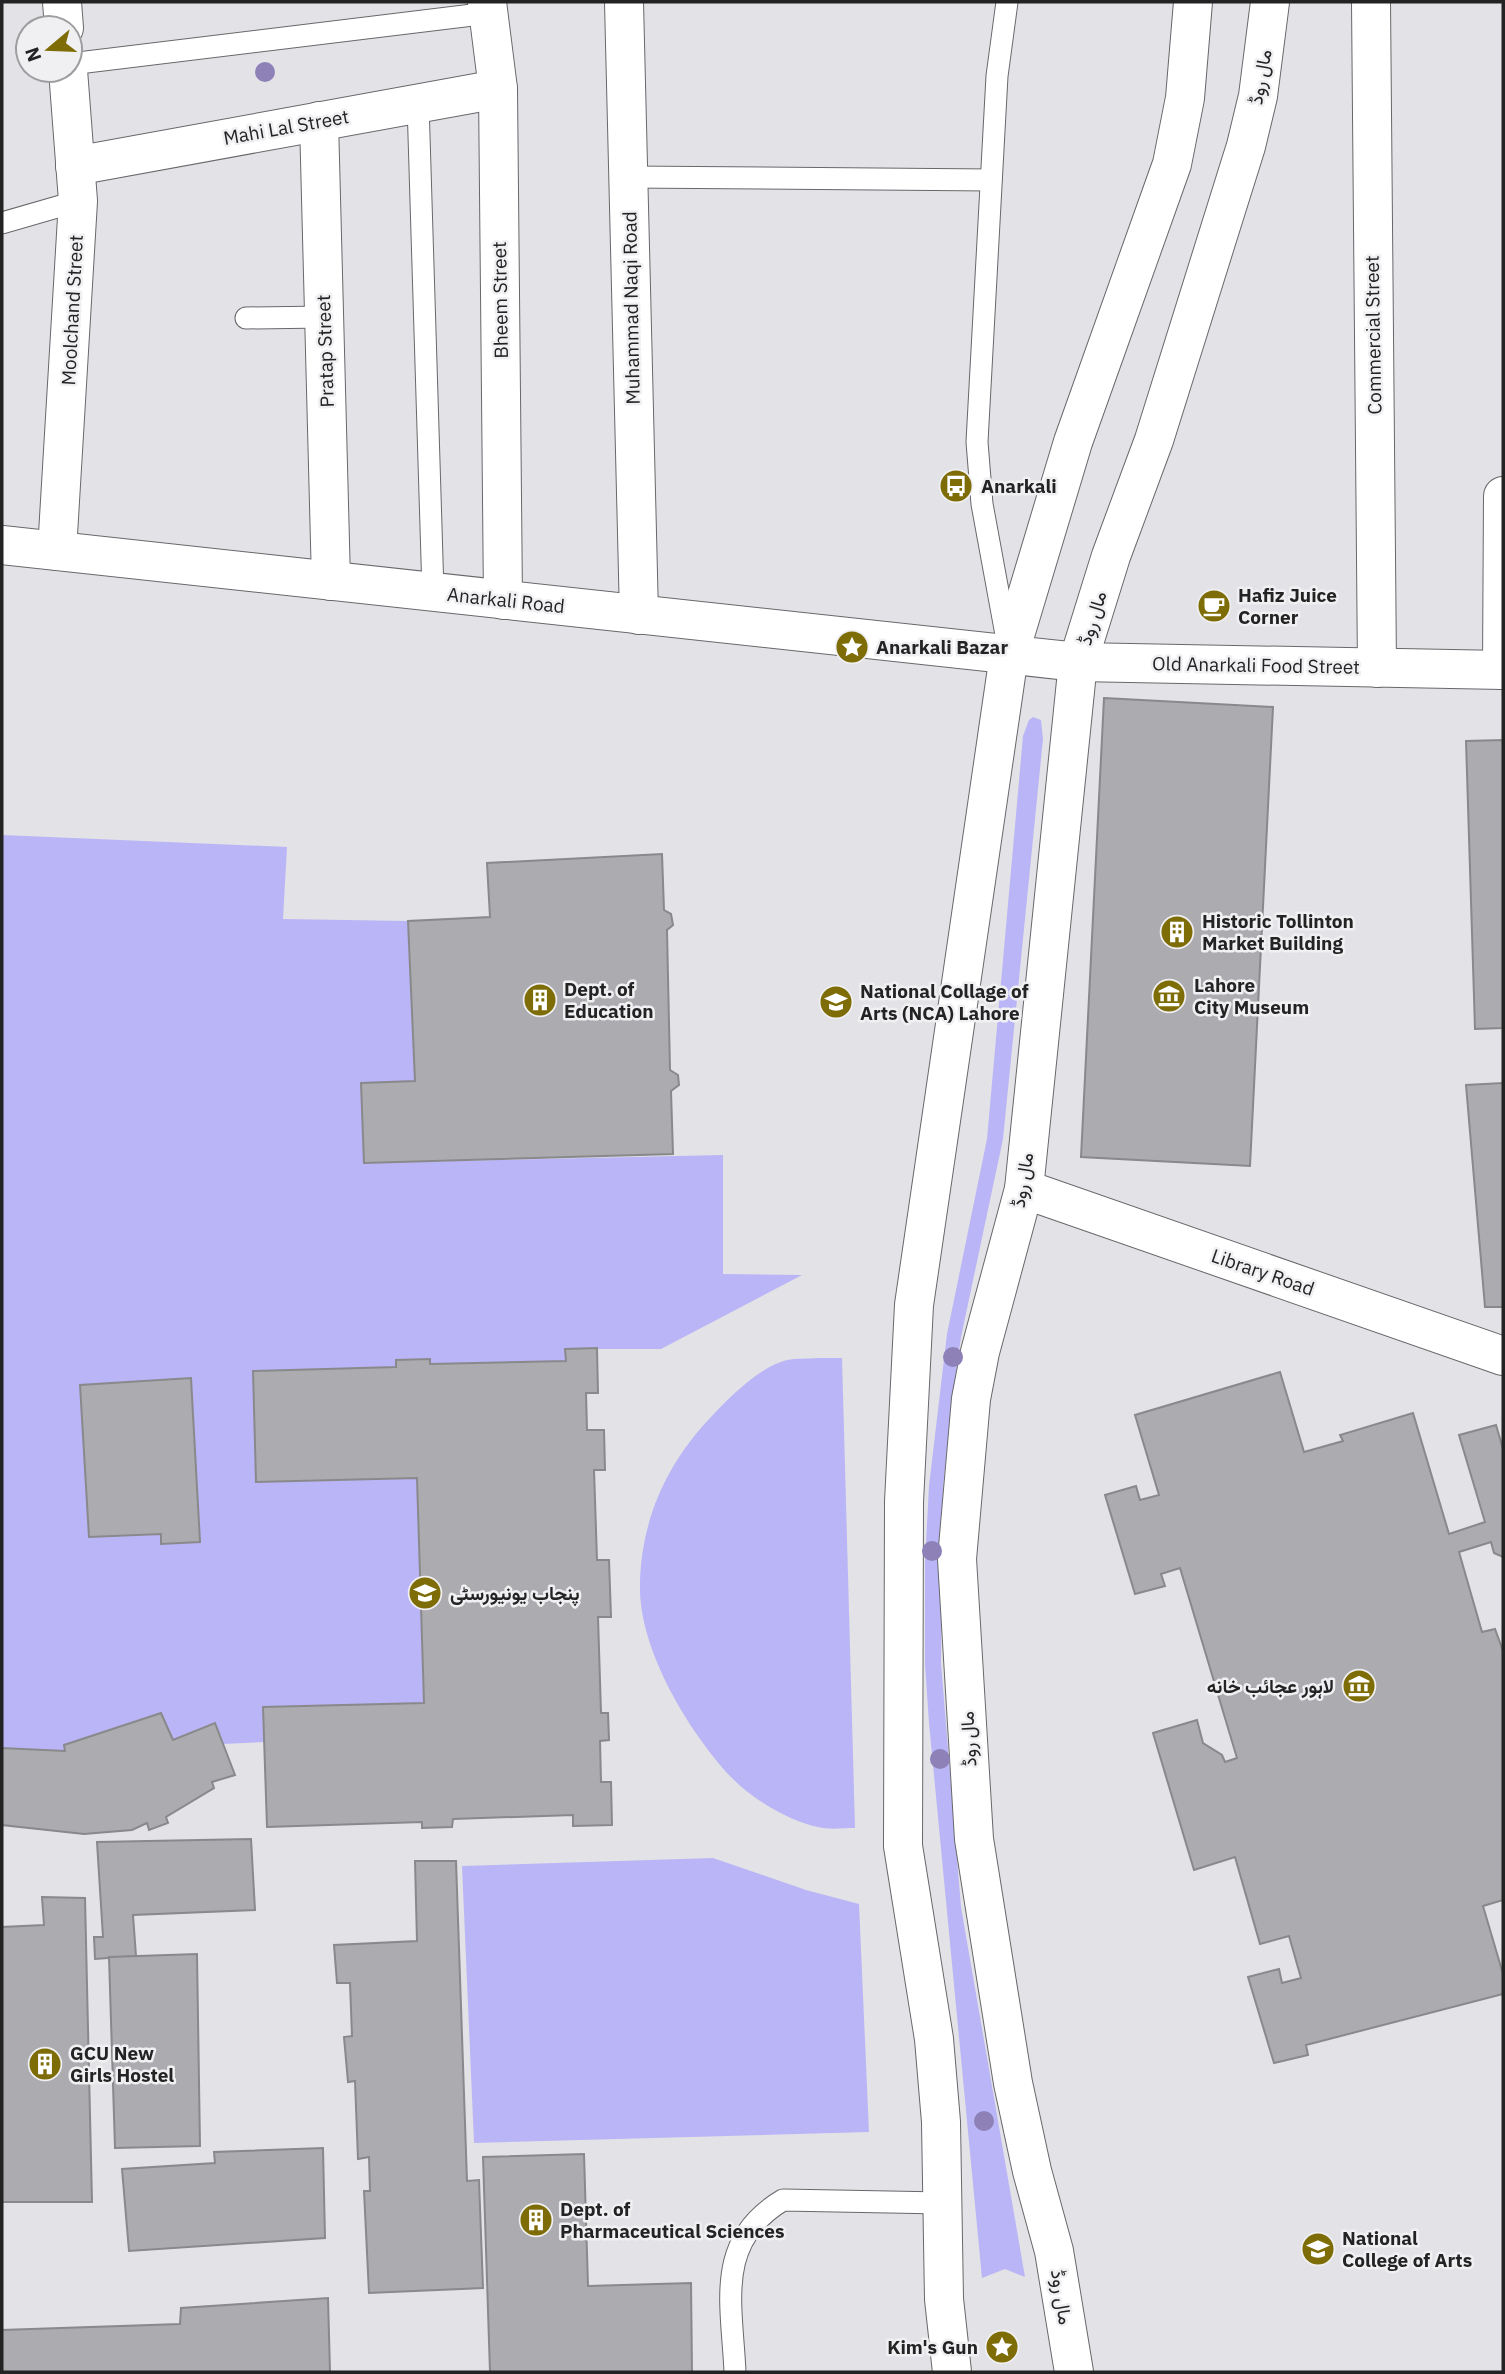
<svg xmlns="http://www.w3.org/2000/svg" width="1505" height="2374" font-family="'IBM Plex Sans',Vazirmatn,sans-serif">
<rect width="100%" height="100%" fill="#e3e2e6"/>
<g fill="#bab5f6">
<polygon points="1033,717 1041,720 1043,739 1003,1139 961,1337 952,1400 943,1488 941,1663 961,1907 1025,2277 1005,2269 982,2278 929,1723 925,1664 925,1563 929,1486 947,1334 987,1139 1023,736 1029,720"/>
<polygon points="2,835 287,847 283,919 408,921 415,1081 361,1084 364,1163 723,1155 723,1274 802,1275 661,1349 566,1349 566,1361 430,1364 396,1360 396,1367 253,1371 256,1482 417,1478 424,1703 264,1707 264,1742 223,1744 214,1723 173,1740 132,1724 64,1745 65,1751 2,1748"/>
<path d="M818,1358h24l13,470c-11,0 -26,2 -37,-1 -29,-6 -66,-28 -87,-50 -43,-46 -93,-129 -91,-193 1,-64 27,-121 71,-167 19,-20 48,-50 76,-57 9,-2 21,-1 31,-2z"/>
<polygon points="713,1858 806,1890 859,1904 869,2132 474,2143 462,1866"/>
</g>
<g fill="#acacb0" stroke="#89898c" stroke-width="2">
<polygon points="1104,698 1273,707 1250,1166 1081,1157"/>
<polygon points="1503,740 1503,1028 1475,1029 1466,741"/>
<polygon points="662,854 664,910 671,914 673,925 667,930 670,1070 678,1075 679,1085 671,1091 673,1154 364,1163 361,1083 415,1081 408,921 490,917 487,863"/>
<polygon points="1503,1083 1503,1307 1485,1307 1466,1085"/>
<polygon points="597,1348 598,1393 586,1393 587,1430 604,1430 605,1470 594,1470 597,1560 609,1560 611,1617 598,1617 601,1713 608,1713 609,1740 600,1741 601,1782 611,1782 612,1825 573,1826 573,1815 453,1819 452,1827 422,1828 422,1822 267,1827 263,1707 424,1703 417,1478 256,1482 253,1371 396,1367 396,1360 430,1359 430,1364 566,1361 565,1349"/>
<polygon points="1280,1372 1304,1452 1343,1441 1340,1435 1413,1413 1449,1534 1485,1522 1459,1435 1496,1425 1503,1449 1503,1557 1494,1553 1491,1542 1459,1552 1482,1632 1495,1629 1503,1651 1503,1900 1483,1906 1503,1974 1503,1994 1306,2045 1308,2055 1274,2063 1248,1977 1279,1969 1282,1983 1301,1978 1289,1936 1260,1944 1235,1857 1194,1870 1153,1733 1197,1720 1203,1743 1222,1755 1225,1762 1237,1758 1180,1568 1161,1574 1165,1586 1135,1594 1105,1495 1136,1486 1140,1500 1159,1495 1135,1415"/>
<polygon points="191,1378 200,1542 161,1544 161,1534 89,1537 80,1385"/>
<polygon points="161,1713 173,1740 215,1723 235,1775 212,1782 214,1788 166,1817 168,1823 149,1830 147,1823 132,1830 84,1834 2,1825 2,1748 65,1751 64,1745"/>
<polygon points="251,1839 255,1910 133,1915 136,1956 95,1959 94,1937 103,1937 97,1842"/>
<polygon points="415,1861 456,1861 467,2181 479,2180 483,2288 369,2293 364,2191 370,2191 369,2157 358,2159 355,2081 348,2082 344,2037 352,2036 350,1983 337,1983 334,1945 417,1941"/>
<polygon points="42,1897 85,1898 92,2202 2,2202 2,1927 44,1925"/>
<polygon points="197,1954 200,2146 115,2148 109,1957"/>
<polygon points="323,2148 325,2238 129,2251 122,2169 215,2163 214,2152"/>
<polygon points="584,2154 588,2286 691,2283 692,2372 490,2372 483,2157"/>
<polygon points="328,2298 330,2372 2,2372 2,2330 180,2324 181,2308"/>
</g>
<g fill="none" stroke-linecap="round" stroke-linejoin="round">
<defs>
<g id="lane">
<polyline points="70,64 489,13"/>
<polyline points="418,103 433,592"/>
<polyline points="628,177 991,180"/>
<polyline points="2,223 78,201"/>
<polyline points="246,318 324,317"/>
<polyline points="1007,640 982,504 977,442 997,76 1007,2"/>
<path d="M735,2372c-3,-68 -21,-131 48,-172l159,3"/>
</g>
<g id="street">
<polyline points="62,2 64,28"/>
<polyline points="487,2 498,89 503,600"/>
<polyline points="624,2 639,615"/>
<polyline points="1371,2 1377,668"/>
<polyline points="319,121 331,581"/>
<polyline points="75,166 498,89"/>
<polyline points="57,551 78,201 68,70"/>
<polyline points="1078,662 1503,670"/>
<polyline points="1502,670 1503,496"/>
<polyline points="1024,1189 1503,1356"/>
</g>
<polyline id="secondary" points="2,545 1078,662"/>
<g id="primary">
<polyline points="952,2372 944,2299 941,2122 934,2039 903,1846 904,1502 914,1305 1009,655 1073,442 1172,164 1185,98 1193,2"/>
<polyline points="1074,2372 1054,2251 1032,2171 1013,2083 974,1839 957,1559 971,1399 980,1352 1024,1189 1078,662 1111,556 1154,440 1246,146 1258,96 1270,2"/>
</g>
</defs>
<use href="#lane" stroke="#68686b" stroke-width="23"/>
<use href="#street" stroke="#68686b" stroke-width="40"/>
<use href="#secondary" stroke="#68686b" stroke-width="40"/>
<use href="#primary" stroke="#68686b" stroke-width="40"/>
<use href="#lane" stroke="#fff" stroke-width="21"/>
<use href="#street" stroke="#fff" stroke-width="38"/>
<use href="#secondary" stroke="#fff" stroke-width="38"/>
<use href="#primary" stroke="#fff" stroke-width="38"/>
</g>
<g fill="#8d81b7">
<circle cx="265" cy="72" r="10"/>
<circle cx="953" cy="1357" r="10"/>
<circle cx="932" cy="1551" r="10"/>
<circle cx="940" cy="1759" r="10"/>
<circle cx="984" cy="2121" r="10"/>
</g>
<defs>
<symbol id="bus-disc" viewBox="-11 -11 22 22"><circle r="9.5" fill="#7e6c06" stroke="#f0f0f3"/><path d="M-5-6H5V4H4V6H2V4H-2V6H-4V4H-5ZM-3.5-4V0h7V-4ZM-3.5 1.2v1.5H-2V1.2ZM2 1.2v1.5H3.5V1.2Z" fill="#fff"/></symbol>
<symbol id="cafe-disc" viewBox="-11 -11 22 22"><circle r="9.5" fill="#7e6c06" stroke="#f0f0f3"/><path d="M-5.5-4.5H6V0H3Q3 3.5 0 3.5H-2.5Q-5.5 3.5-5.5 0ZM3-3.2v2h1.7v-2ZM-6 4.5H4V6H-6Z" fill="#fff"/></symbol>
<symbol id="sight-disc" viewBox="-11 -11 22 22"><circle r="9.5" fill="#7e6c06" stroke="#f0f0f3"/><path d="M0-6L1.8-2.2L6-1.7L2.9 1.2L3.7 5.4L0 3.3L-3.7 5.4L-2.9 1.2L-6-1.7L-1.8-2.2Z" fill="#fff"/></symbol>
<symbol id="building-disc" viewBox="-11 -11 22 22"><circle r="9.5" fill="#7e6c06" stroke="#f0f0f3"/><path d="M-4-6H4V6H1V3H-1V6H-4ZM-2.5-4.3h1.7v1.8h-1.7ZM.8-4.3h1.7v1.8H.8ZM-2.5-1h1.7V.8h-1.7ZM.8-1h1.7V.8H.8Z" fill="#fff"/></symbol>
<symbol id="museum-disc" viewBox="-11 -11 22 22"><circle r="9.5" fill="#7e6c06" stroke="#f0f0f3"/><path d="M0-6L6-3V-2H-6V-3ZM-5-1h2V3h-2ZM-1-1h2V3h-2ZM3-1h2V3H3ZM-6 4H6V6H-6Z" fill="#fff"/></symbol>
<symbol id="university-disc" viewBox="-11 -11 22 22"><circle r="9.5" fill="#7e6c06" stroke="#f0f0f3"/><path d="M0-5L7-2L0 1L-7-2ZM-4 1L0 2.5L4 1V4Q0 6-4 4Z" fill="#fff"/></symbol>
</defs>
<g fill-rule="evenodd">
<use href="#bus-disc" x="937" y="467" width="38" height="38"/>
<use href="#cafe-disc" x="1195" y="587" width="38" height="38"/>
<use href="#sight-disc" x="833" y="628" width="38" height="38"/>
<use href="#building-disc" x="1158" y="913" width="38" height="38"/>
<use href="#museum-disc" x="1150" y="977" width="38" height="38"/>
<use href="#building-disc" x="521" y="981" width="38" height="38"/>
<use href="#university-disc" x="817" y="983" width="38" height="38"/>
<use href="#university-disc" x="406" y="1574" width="38" height="38"/>
<use href="#museum-disc" x="1340" y="1667" width="38" height="38"/>
<use href="#building-disc" x="26" y="2045" width="38" height="38"/>
<use href="#building-disc" x="517" y="2201" width="38" height="38"/>
<use href="#university-disc" x="1299" y="2230" width="38" height="38"/>
<use href="#sight-disc" x="983" y="2328" width="38" height="38"/>
</g>
<g text-anchor="middle" dominant-baseline="central" stroke-width="5" stroke-linejoin="round" paint-order="stroke">
<g font-size="19" fill="#232324" stroke="#f0f0f3">
<text transform="translate(1260 77) rotate(-80)">مال روڈ</text>
<text transform="translate(286 127) rotate(-10)">Mahi Lal Street</text>
<text transform="translate(500 300) rotate(-91)">Bheem Street</text>
<text transform="translate(631 308) rotate(-91)">Muhammad Naqi Road</text>
<text transform="translate(72 310) rotate(-87)">Moolchand Street</text>
<text transform="translate(1373 335) rotate(-91)">Commercial Street</text>
<text transform="translate(325 351) rotate(-92)">Pratap Street</text>
<text transform="translate(506 600) rotate(6)">Anarkali Road</text>
<text transform="translate(1092 618) rotate(-73)">مال روڈ</text>
<text transform="translate(1256 665) rotate(1)">Old Anarkali Food Street</text>
<text transform="translate(1022 1180) rotate(-81)">مال روڈ</text>
<text transform="translate(1263 1272) rotate(19)">Library Road</text>
<text transform="translate(968 1739) rotate(-93)">مال روڈ</text>
<text transform="translate(1062 2297) rotate(81)">مال روڈ</text>
</g>
<g font-size="19" font-weight="bold" fill="#232324" stroke="#f0f0f3" text-anchor="start">
<text x="981" y="486">Anarkali</text>
<text x="1238" y="595">Hafiz Juice<tspan x="1238" dy="22">Corner</tspan></text>
<text x="876" y="647">Anarkali Bazar</text>
<text x="1202" y="921">Historic Tollinton<tspan x="1202" dy="22">Market Building</tspan></text>
<text x="1194" y="985">Lahore<tspan x="1194" dy="22">City Museum</tspan></text>
<text x="564" y="989">Dept. of<tspan x="564" dy="22">Education</tspan></text>
<text x="860" y="991">National Collage of<tspan x="860" dy="22">Arts (NCA) Lahore</tspan></text>
<text x="450" y="1593">پنجاب یونیورسٹی</text>
<text x="1334" y="1686" text-anchor="end">لاہور عجائب خانه</text>
<text x="70" y="2053">GCU New<tspan x="70" dy="22">Girls Hostel</tspan></text>
<text x="560" y="2209">Dept. of<tspan x="560" dy="22">Pharmaceutical Sciences</tspan></text>
<text x="1342" y="2238">National<tspan x="1342" dy="22">College of Arts</tspan></text>
<text x="978" y="2347" text-anchor="end">Kim's Gun</text>
</g>
</g>
<rect width="1505" height="2374" fill="none" stroke="#232324" stroke-width="7"/>
<g transform="translate(49 49) rotate(251)"><circle r="33" fill="#f0f0f3" stroke="#9e9ea0" stroke-width="2"/>
<path d="M0-5L12 26L0 18L-12 26Z" fill="#7e6c06"/>
<text y="-10" font-size="19" font-weight="bold" text-anchor="middle" fill="#232324">N</text>
</g>
</svg>
